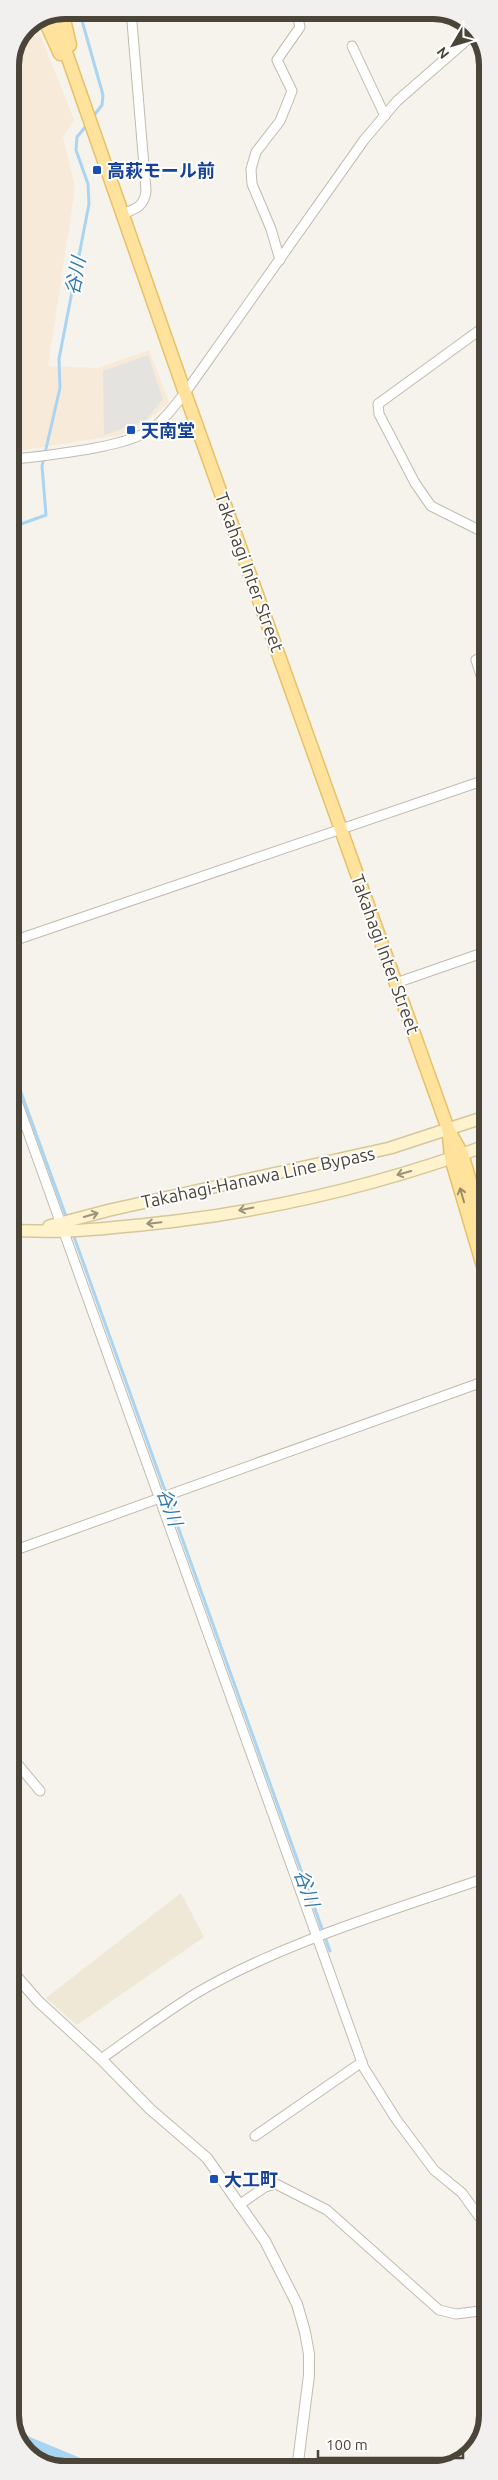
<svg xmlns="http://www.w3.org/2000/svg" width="498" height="2480" font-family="Ubuntu,'Noto Sans JP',sans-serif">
<rect width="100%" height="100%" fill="#f6f3ec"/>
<polygon fill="#f7ead8" points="35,22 74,120 63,137 75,188 48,366 98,368 149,350 169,402 142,426 119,435 10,452 10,65 26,26"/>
<polygon fill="#efe8d6" points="181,1893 204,1937 77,2025 46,1998"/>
<polygon fill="#e5e3e0" points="148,355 163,399 145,421 104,435 103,371"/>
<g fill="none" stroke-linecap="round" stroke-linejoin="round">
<g stroke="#a9d4f2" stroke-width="3">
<polyline points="79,10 103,95 102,105 92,118"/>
<polyline points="10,528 46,515 42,466 60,388 59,359 89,204 88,184 76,150 77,137 87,125"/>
<polyline points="10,1062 67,1219"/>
<polyline points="73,1234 330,1951"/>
</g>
<polyline stroke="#a9d4f2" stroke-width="18" points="21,2443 86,2470"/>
<defs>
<g id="minor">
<polyline points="352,46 385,116"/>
<path d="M122,214c14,-5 23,-8 24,-24l-15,-180"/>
<polyline points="280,260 271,229 252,184 251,169 256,152 280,121 292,91 277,60 300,27 296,10"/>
<path d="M10,460c36,-5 105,-11 135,-27 17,-9 28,-26 40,-40l179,-253 33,-39 78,-68"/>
<polyline points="485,533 431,506 415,483 379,414 378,404 488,324"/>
<polyline points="488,654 476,660 488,697"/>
<polyline points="10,942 488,779"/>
<polyline points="396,983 488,951"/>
<polyline points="10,1082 364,2068 396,2119 434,2170 462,2193 488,2229"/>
<polyline points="10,1552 488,1380"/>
<polyline points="10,1758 15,1761 40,1791"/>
<path d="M101,2059c31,-22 62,-45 94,-65 88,-52 197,-83 293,-117"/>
<polyline points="255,2136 362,2062"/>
<polyline points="239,2205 265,2187 276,2184 327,2210 439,2310 456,2314 488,2310"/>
</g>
<polyline id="tertiary" points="10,1969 38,2001 101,2059 150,2109 207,2158 265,2241 297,2304 305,2332 309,2354 309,2375 297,2470"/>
<g id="secondary">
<polyline points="49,1226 110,1210 390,1148 488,1116"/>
<path d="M10,1231c18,-1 35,1 53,0 38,-1 76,-6 113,-10 106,-13 212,-39 312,-76"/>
</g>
<g id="primary">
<polyline points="62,11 70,45"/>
<polyline points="53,15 185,393 448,1129 462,1154 488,1242"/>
<polyline points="44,19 60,54"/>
<polyline points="449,1136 451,1158 488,1283"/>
</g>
</defs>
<use href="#minor" stroke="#c2bbae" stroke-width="11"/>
<use href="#tertiary" stroke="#c2bbae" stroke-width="12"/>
<use href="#secondary" stroke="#d6c79b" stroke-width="14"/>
<use href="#primary" stroke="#e6c16a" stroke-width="15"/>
<use href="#minor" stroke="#fff" stroke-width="9"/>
<use href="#tertiary" stroke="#fff" stroke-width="10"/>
<use href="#secondary" stroke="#fff3cd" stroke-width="11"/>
<use href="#primary" stroke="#ffe39c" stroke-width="12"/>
</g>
<defs><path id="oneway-shaft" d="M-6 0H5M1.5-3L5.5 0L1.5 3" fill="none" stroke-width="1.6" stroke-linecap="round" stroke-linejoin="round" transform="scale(1.25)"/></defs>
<g stroke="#9c937c">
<use href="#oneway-shaft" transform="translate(404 1173) rotate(164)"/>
<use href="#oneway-shaft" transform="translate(246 1209) rotate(169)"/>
<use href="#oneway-shaft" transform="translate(91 1215) rotate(-16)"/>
<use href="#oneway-shaft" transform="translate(154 1223) rotate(174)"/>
</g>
<use stroke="#9c8c66" href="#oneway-shaft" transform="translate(462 1195) rotate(-106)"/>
<g fill="#1a4fb4" stroke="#fff" stroke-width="2">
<rect x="92" y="165" width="10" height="10" rx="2.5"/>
<rect x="126" y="425" width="10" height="10" rx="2.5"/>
<rect x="209" y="2174" width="10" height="10" rx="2.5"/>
</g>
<g text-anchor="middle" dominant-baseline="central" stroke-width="4" stroke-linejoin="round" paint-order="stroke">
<g font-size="18" font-weight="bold" fill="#164399" stroke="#fff" text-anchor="start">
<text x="107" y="170">高萩モール前</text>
<text x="141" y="430">天南堂</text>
<text x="224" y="2179">大工町</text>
</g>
<g font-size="18" fill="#4b4439" stroke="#fff">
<text transform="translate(250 572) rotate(70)">Takahagi Inter Street</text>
<text transform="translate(386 954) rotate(70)">Takahagi Inter Street</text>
<text transform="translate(258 1177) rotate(-12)">Takahagi-Hanawa Line Bypass</text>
</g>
<g font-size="19" font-style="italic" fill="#2e7ab2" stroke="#fff">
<text transform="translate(75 276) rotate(-79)">谷川</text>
<text transform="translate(170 1507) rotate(70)">谷川</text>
<text transform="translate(307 1888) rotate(70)">谷川</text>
</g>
</g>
<path d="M0 0H498V2480H0ZM65 19H433A46 46 0 0 1 479 65V2415A46 46 0 0 1 433 2461H65A46 46 0 0 1 19 2415V65A46 46 0 0 1 65 19Z" fill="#f1f0ef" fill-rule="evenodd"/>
<path fill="none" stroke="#4b4439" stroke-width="6" d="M65 19H433A46 46 0 0 1 479 65V2415A46 46 0 0 1 433 2461H65A46 46 0 0 1 19 2415V65A46 46 0 0 1 65 19Z"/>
<g transform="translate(453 45) rotate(232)" stroke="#ffffff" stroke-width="4" paint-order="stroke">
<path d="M0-4L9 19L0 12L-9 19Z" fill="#4b4439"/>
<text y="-8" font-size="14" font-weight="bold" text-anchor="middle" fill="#4b4439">N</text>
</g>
<path d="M318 2450v8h145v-8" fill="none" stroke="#4b4439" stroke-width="2.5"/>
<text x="326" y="2450" font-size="15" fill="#4b4439" stroke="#ffffff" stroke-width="4" paint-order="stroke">100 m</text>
</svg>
